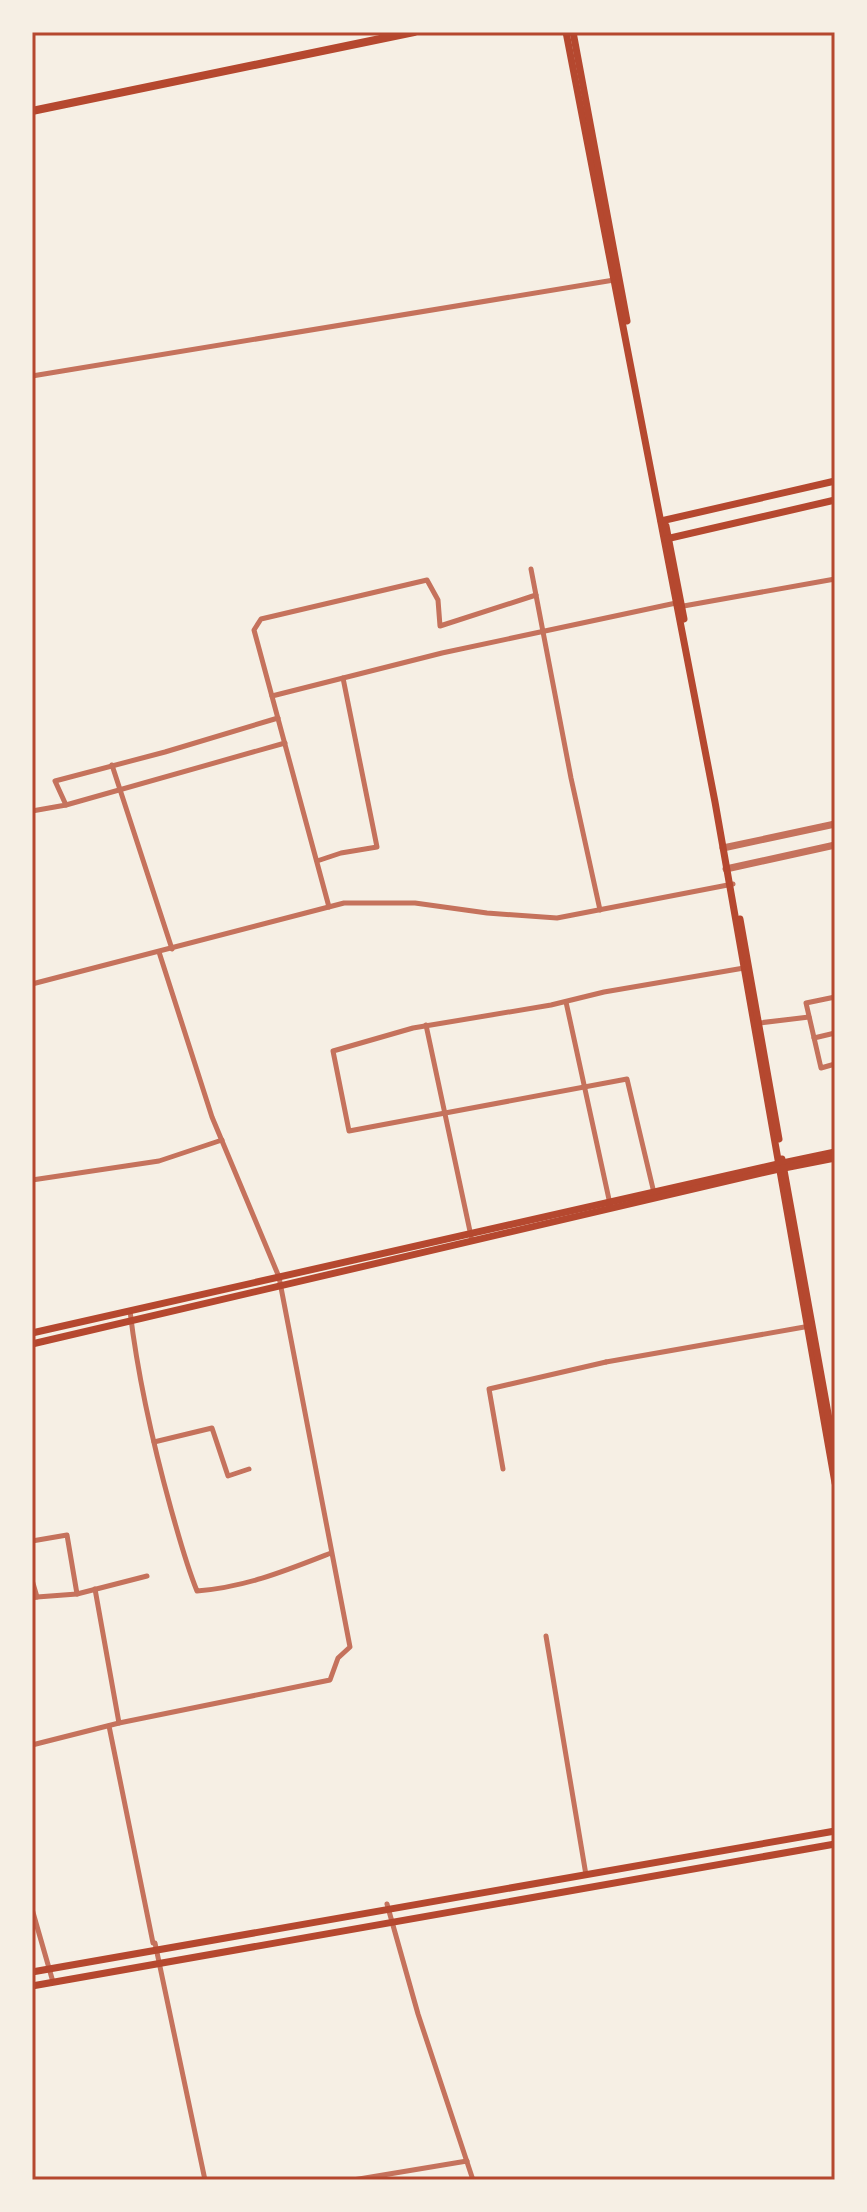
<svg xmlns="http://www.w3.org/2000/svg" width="867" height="2212" font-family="Inter,sans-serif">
<rect width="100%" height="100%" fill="#f6efe4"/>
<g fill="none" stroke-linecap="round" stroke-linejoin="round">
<g stroke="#c5725c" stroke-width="5">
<polyline points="32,376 614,280"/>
<polyline points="531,569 571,778 600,910"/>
<polyline points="678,607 835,579"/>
<polyline points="272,696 442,653 676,603"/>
<polyline points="112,765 172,949"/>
<polyline points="66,805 285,743"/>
<polyline points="32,811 66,805 55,781 165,752 278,718"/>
<polyline points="317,861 341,853 377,847 343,678"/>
<polyline points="329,907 254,630 261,619 427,580 438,600 440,626 536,595"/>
<polyline points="32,984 344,903 415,903 487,913 557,918 733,884"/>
<polyline points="835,997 806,1003 821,1068 835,1064"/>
<polyline points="566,1002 610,1204"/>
<polyline points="759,1023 809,1017"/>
<polyline points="426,1025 471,1236"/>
<polyline points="814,1038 835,1033"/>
<polyline points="32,1180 159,1161 222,1140"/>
<polyline points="654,1193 627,1079 349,1131 333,1051 413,1028 551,1005 604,992 744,968"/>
<path d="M130,1311c8,67 23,133 41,198 8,28 15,55 26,82 49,-4 88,-20 134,-38"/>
<polyline points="606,1362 810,1326"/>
<polyline points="154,1442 212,1428 228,1476 249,1469"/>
<polyline points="503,1469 489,1389 606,1362"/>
<polyline points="32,1541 67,1535 77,1594 147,1576"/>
<polyline points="32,1580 37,1597 32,1598"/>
<polyline points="95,1589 119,1723"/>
<polyline points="37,1597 77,1594"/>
<polyline points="546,1636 586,1875"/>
<polyline points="109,1726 153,1943"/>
<polyline points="32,1745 119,1723 330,1680 338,1658 350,1647 279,1277 212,1117 159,952"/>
<polyline points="387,1904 418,2014 473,2180"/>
<polyline points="32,1909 53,1982"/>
<polyline points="155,1943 205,2180"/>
<polyline points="353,2180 467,2161"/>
</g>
<g stroke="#c5725c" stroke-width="7">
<polyline points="723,848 835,824"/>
<polyline points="726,869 835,845"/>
</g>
<g stroke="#b5482f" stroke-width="7">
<polyline points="566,32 715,802 835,1483"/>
<polyline points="573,32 627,321"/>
<polyline points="661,521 835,481"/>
<polyline points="666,526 684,619"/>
<polyline points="666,539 835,500"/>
<polyline points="740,919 779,1139"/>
<polyline points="782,1159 835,1452"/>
<polyline points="32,1333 778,1164 835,1152"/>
<polyline points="32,1344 779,1169 835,1158"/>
<polyline points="32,1972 835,1831"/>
<polyline points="32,1986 835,1844"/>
</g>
<polyline stroke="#b5482f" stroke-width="8" points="32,111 414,32"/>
</g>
<rect width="867" height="2212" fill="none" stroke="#f6efe4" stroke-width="68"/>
<rect x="34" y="34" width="799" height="2144" fill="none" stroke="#b5482f" stroke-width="3"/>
</svg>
